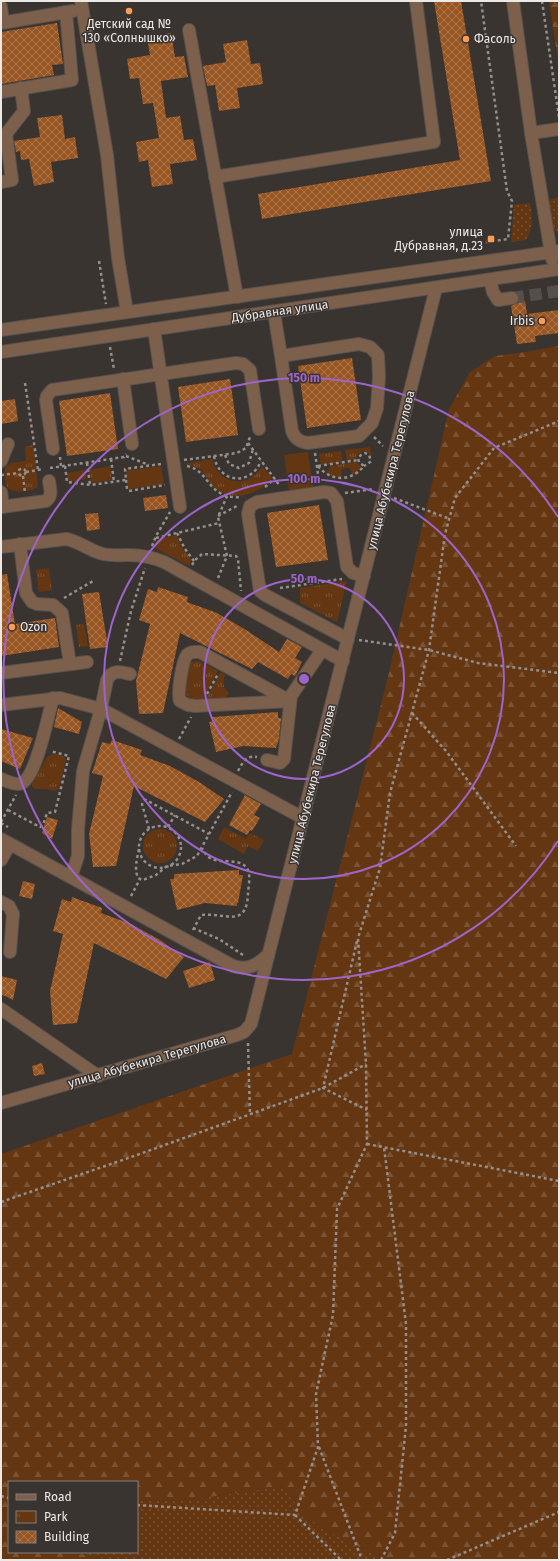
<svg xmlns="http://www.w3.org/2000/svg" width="560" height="1561" font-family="'Fira Sans',sans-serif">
<defs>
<pattern id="grass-dots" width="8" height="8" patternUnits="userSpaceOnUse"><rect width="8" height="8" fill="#643611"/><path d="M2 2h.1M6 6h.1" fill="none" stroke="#7a5334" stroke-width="1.8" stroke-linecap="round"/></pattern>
<pattern id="forest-firs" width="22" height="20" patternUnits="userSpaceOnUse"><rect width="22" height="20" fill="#643611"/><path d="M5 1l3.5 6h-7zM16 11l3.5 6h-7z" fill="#7a5334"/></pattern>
<pattern id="park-tufts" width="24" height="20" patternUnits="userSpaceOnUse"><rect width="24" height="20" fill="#643611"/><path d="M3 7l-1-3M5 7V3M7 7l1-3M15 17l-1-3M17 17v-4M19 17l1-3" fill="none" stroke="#7a5334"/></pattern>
<pattern id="building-cross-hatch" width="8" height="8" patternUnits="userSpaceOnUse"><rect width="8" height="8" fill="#975622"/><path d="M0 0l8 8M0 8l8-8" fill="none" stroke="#ab764d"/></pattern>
</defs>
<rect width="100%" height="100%" fill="#3a3431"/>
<g fill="url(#grass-dots)">
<path d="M559,198v35c-11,-5 -10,-23 -11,-33z"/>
<path d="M530,203c2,14 4,24 -4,37l-15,2 3,-37z"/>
<polygon points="281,1486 314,1524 385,1560 109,1560 68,1552 137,1552 137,1501 190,1500"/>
</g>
<g fill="url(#forest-firs)">
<polygon points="549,1 559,1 559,67"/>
<polygon points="559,346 559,1560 385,1560 314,1524 281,1486 190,1500 137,1501 137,1482 9,1482 9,1552 68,1552 109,1560 1,1560 1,1154 292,1054 388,677 449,409 470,372 495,356 525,352"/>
</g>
<g fill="url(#park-tufts)">
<path d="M33,445l5,41c-4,4 -7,4 -12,5 -20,2 -22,-5 -21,-23l6,-5 15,-2 -1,-14z"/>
<polygon points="370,447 372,457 368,452 362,451 357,455 356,459 347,461 345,450"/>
<polygon points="341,451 343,462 321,465 319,454"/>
<path d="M212,459c6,27 38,30 50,7l10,12c-14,18 -42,25 -60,8 -2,-3 -3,-5 -5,-8 -5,-9 -13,-13 -23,-14z"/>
<path d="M356,462l6,6 -10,7 -1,-5c-3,-4 -8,-3 -10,1l1,7 -10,-2 -6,-3 3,-3 1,-4z"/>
<polygon points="110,466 112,480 91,483 89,470"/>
<polygon points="85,470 86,479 69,482 67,473"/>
<polygon points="176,535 183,549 192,561 189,566 155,548 157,540"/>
<polygon points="49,568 52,590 39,592 36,570"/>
<polygon points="347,581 337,622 300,603 300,588"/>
<polygon points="84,624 88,646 79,647 76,625"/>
<polygon points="194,661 199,661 218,671 203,699 191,699 185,693 190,663"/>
<path d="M221,672l4,3c-3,7 -2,13 4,18l-3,5 -20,1z"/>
<polygon points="53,754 63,756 66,759 59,788 55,791 46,789 35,789 32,786 32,783 48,756"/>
<polygon points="224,827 246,839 250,833 264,840 258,851 248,846 244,854 218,839"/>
<circle cx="160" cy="846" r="17"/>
</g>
<g fill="#643611">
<polygon points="308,452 313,487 289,491 284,455"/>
<polygon points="161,466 164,484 128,489 126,471"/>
</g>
<g fill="url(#building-cross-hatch)">
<polygon points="434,1 461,1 491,181 262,219 258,194 460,160"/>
<polygon points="57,23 63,64 52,65 54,75 1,84 1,32"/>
<polygon points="171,33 175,57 184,56 188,77 161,81 166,118 180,116 184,140 193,139 197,160 170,164 173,184 152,187 148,160 139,162 136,142 159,138 153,103 143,104 139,78 130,79 127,59 150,55 147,37"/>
<polygon points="247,40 251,64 260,63 263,84 237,88 240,108 219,111 215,85 207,86 203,66 226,62 223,44"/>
<polygon points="62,115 65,139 75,137 78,158 51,162 54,182 34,186 29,159 21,160 20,151 16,152 14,141 40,137 37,118"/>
<polygon points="525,301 527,314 559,310 559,333 535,336 536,342 517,344 511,306 518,302"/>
<polygon points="352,358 361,420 307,428 298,366"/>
<polygon points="230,379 238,435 186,442 178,387"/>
<polygon points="110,393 118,449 67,456 59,401"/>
<polygon points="15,399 18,421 1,424 1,401"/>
<polygon points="166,495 168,508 145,511 143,498"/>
<polygon points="319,505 328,560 276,567 267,513"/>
<polygon points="98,513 100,529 87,531 85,514"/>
<polygon points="7,574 15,624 55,618 59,647 1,656 1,575"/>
<polygon points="158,587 188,597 187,602 217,613 246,630 279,652 287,639 302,647 295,658 302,662 295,676 291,674 288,679 258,662 252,669 180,633 163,713 139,714 136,681 150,624 139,620 148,589 157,592"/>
<polygon points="99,592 108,647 90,649 82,594"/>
<polygon points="58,708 82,722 79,734 54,727"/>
<polygon points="278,712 278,718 281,718 279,739 276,748 243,746 216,752 209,722 214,721 213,717"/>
<polygon points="1,729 33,738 20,769 1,761"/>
<polygon points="112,740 142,750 140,755 170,766 199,782 224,799 205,822 134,786 116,866 93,867 89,834 103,776 92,773 102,742 110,744"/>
<polygon points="245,795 261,804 254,815 260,818 252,831 250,830 247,835 229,825"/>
<polygon points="47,817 58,820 52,839 42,833"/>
<polygon points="239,870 239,875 243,875 238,903 237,903 237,906 205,903 177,910 170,879 174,879 174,874"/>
<polygon points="23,881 35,884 32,899 19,896"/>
<polygon points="72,897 102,908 101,913 131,924 160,940 184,957 166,979 94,943 77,1023 53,1025 50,991 63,934 53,931 62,899 71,902"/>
<polygon points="210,962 215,980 189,988 183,971"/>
<polygon points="1,976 17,980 13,1000 1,994"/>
<polygon points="42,1063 45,1074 34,1076 32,1066"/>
</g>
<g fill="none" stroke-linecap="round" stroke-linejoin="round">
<polyline stroke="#554f4c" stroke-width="12" stroke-dasharray="12 6" stroke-linecap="butt" points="512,298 559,291"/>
<defs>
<g id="minor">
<polyline points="81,1 107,155 118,258 127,312"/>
<polyline points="513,1 531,133 552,259"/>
<polyline points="1,7 3,22"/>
<polyline points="1,23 73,11"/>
<polyline points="189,30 237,297"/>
<polyline points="1,92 72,80 66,12"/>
<polyline points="531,133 559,129"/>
<polyline points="215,177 434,142 416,1"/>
<polyline points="1,182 12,180 6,134 24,111 21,88"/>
<polyline points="490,280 493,292 498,300 512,298"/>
<path d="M274,312l7,44 11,75c3,8 8,11 16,12l51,-7 13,-13 5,-15 2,-31 -1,-22 -8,-8 -11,-3 -78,12"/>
<polyline points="154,329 180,507"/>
<polyline points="1,330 559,251"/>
<polyline points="1,352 559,269"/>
<polyline points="123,379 132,444"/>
<polyline points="53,449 46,400 47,396 52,390 236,363 243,364 250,370 259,429"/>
<polyline points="1,461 8,444"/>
<polyline points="1,492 3,507"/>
<path d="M1,507l45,-6c7,-5 4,-12 3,-20"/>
<polyline points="20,544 26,593 32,602 37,604 53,605 62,613 70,664"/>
<path d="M1,547l65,-8c13,2 24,12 37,15 8,2 16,1 25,1 13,0 24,2 36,7l179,99"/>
<polyline points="348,639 265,595 260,591 248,514 250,506 257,502 324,492 331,493 337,501 347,567 353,573 364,576"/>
<path d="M195,652h5l90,49 -95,5 -7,-1 -8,-4c-3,-6 2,-40 7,-46 2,-2 5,-3 8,-3z"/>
<polyline points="1,673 87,662"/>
<polyline points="1,705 60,698 101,709 303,818"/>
<polyline points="267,760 280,763 284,759 291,696 322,650"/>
<path d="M1,779c6,2 16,7 21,4 15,-8 26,-68 31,-85"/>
<path d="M1,839l232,127c15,5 24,-1 35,-11"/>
<polyline points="1,860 10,844"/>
<path d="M71,877l7,-21v-27l5,-58 18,-62 6,-29c5,-11 14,-8 23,-6"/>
<polyline points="1,902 9,906 13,914 10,952"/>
<polyline points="1,1009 98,1076"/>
<polyline points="1,1103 237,1035 244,1032 251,1024 436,288"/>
</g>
</defs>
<use href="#minor" stroke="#57514e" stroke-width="14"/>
<g stroke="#948f8c" stroke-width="2.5" stroke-dasharray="3 3" stroke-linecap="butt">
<polyline points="542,1 559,117"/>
<polyline points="474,244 508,239 512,201 507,191 481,1"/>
<polyline points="99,261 106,304"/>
<polyline points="110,347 114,369"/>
<polyline points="25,383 38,470"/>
<polyline points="374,437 383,446"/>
<polyline points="248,443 280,486"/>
<polyline points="315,453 319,481"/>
<polyline points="225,455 229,464 239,468 249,463 253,449"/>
<polyline points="126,456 149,465"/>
<path d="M214,456c5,28 37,30 47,5"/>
<polyline points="60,457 61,467"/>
<polyline points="111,459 114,482"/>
<polyline points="184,460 237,453 246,448 250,437"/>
<polyline points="87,463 90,485"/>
<polyline points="65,466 67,482 91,485 126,480 125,469 161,464"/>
<path d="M187,466c24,5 20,34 55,31"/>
<path d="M318,466c13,16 33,16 46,0l-5,-4 -1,-4 3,-3 4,-2 4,2 2,6 -3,3 -4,2"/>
<polyline points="318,466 358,460"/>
<polyline points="50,468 124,457 126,454"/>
<circle cx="22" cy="472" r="3.5"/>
<polyline points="26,472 43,469"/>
<polyline points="1,475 19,473"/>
<polyline points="23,476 25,493"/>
<polyline points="126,480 127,489 129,491 165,485"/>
<polyline points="265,487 275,478"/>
<polyline points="345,493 374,489"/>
<polyline points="394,498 450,519"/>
<polyline points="218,516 237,506"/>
<polyline points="177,533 185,549 194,561"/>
<polyline points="156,538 219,523"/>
<polyline points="152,546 156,536 170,512"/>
<polyline points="192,565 195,560 202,554 236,556 238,559 241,591"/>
<polyline points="218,578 227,556 218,517 227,496"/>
<polyline points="280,588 342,579"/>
<polyline points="64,598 93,581"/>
<polyline points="359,640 429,650 478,663 559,673"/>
<polyline points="120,661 131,611 145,568"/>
<polyline points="207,694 218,674"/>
<polyline points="412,713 446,751 516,846"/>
<polyline points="179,739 191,717"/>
<path d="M238,771c5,-9 8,-16 19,-14"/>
<polyline points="8,810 40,827 43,825 47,813 55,812 69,756 50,751"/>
<polyline points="1,822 16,795"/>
<polyline points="1,823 8,827"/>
<circle cx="160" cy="847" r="21"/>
<polyline points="168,827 175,815"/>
<polyline points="149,829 142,804 144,800 146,800 209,834"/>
<path d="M139,849c-2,10 -5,19 -1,29l5,2 13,-5 11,-9 15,-2 15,-8 35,-64"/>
<polyline points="131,896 140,879"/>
<polyline points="193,928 219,939 243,955"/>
<path d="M193,930l8,-15c23,-3 45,14 47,-20 0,-6 2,-15 1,-21 -3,-18 -26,-10 -37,-15 -5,-2 -8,-7 -10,-11"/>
<polyline points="357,941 323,1088 367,1110"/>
<polyline points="248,1043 250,1114"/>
<polyline points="367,1144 559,1181"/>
<polyline points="1,1202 137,1155 323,1088 366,1064"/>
<polyline points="319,1447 362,1560"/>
<polyline points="1,1496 9,1498"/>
<polyline points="137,1505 295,1515 318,1447 316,1394 333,1315 337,1209 367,1144 366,1064 358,938 380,868 390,793 429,650 445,534 455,498 494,448 559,421"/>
<polyline points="295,1515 341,1560"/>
<polyline points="381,1560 395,1533 406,1426 406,1324 384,1147"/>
<polyline points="447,1560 559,1512"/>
</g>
<use href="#minor" stroke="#7d604c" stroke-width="12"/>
</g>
<g fill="none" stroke="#9d65cb" stroke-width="2">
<circle cx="304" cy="679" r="100"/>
<circle cx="304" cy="679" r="200"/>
<path d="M558 841A301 301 0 1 1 558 517"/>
</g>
<g fill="#fd9c55" stroke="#3a3431" stroke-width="1.5">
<circle cx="129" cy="11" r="4"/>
<circle cx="466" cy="39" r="4"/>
<rect x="487" y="235" width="8" height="8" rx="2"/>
<circle cx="542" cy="321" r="4"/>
<circle cx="12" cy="627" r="4"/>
</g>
<g text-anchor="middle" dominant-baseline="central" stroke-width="3" stroke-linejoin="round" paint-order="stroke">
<g font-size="12" fill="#ede9e7" stroke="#3a3431" text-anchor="start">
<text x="129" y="24" text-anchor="middle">Детский сад №<tspan x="129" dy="14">130 «Солнышко»</tspan></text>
<text x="474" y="39">Фасоль</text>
<text x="483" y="232" text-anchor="end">улица<tspan x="483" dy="14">Дубравная, д.23</tspan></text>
<text x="534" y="321" text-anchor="end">Irbis</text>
<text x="20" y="627">Ozon</text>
</g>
<g font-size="12" fill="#ede9e7" stroke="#3a3431">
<text transform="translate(280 311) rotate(-8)">Дубравная улица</text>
<text transform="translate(391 470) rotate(-76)">улица Абубекира Терегулова</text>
<text transform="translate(312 784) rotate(-76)">улица Абубекира Терегулова</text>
<text transform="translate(147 1061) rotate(-16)">улица Абубекира Терегулова</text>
</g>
</g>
<circle cx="304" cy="679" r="6" fill="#9d65cb" stroke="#3a3431" stroke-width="2"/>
<g font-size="12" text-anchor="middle" font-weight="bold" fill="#9d65cb" stroke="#3a3431" stroke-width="3" stroke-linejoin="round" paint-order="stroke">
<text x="304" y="382">150 m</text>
<text x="304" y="483">100 m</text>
<text x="304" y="583">50 m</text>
</g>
<rect width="560" height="1561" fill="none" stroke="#ede9e7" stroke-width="4"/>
<rect x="8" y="1481" width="130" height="72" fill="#3a3431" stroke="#827c7a"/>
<rect x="16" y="1494" width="20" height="6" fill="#7d604c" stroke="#827c7a"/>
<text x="44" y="1501" font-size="12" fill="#ede9e7">Road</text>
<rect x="16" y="1511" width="20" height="12" fill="url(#park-tufts)" stroke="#827c7a"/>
<text x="44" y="1521" font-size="12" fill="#ede9e7">Park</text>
<rect x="16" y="1531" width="20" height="12" fill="url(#building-cross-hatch)" stroke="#827c7a"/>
<text x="44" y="1541" font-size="12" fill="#ede9e7">Building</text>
</svg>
